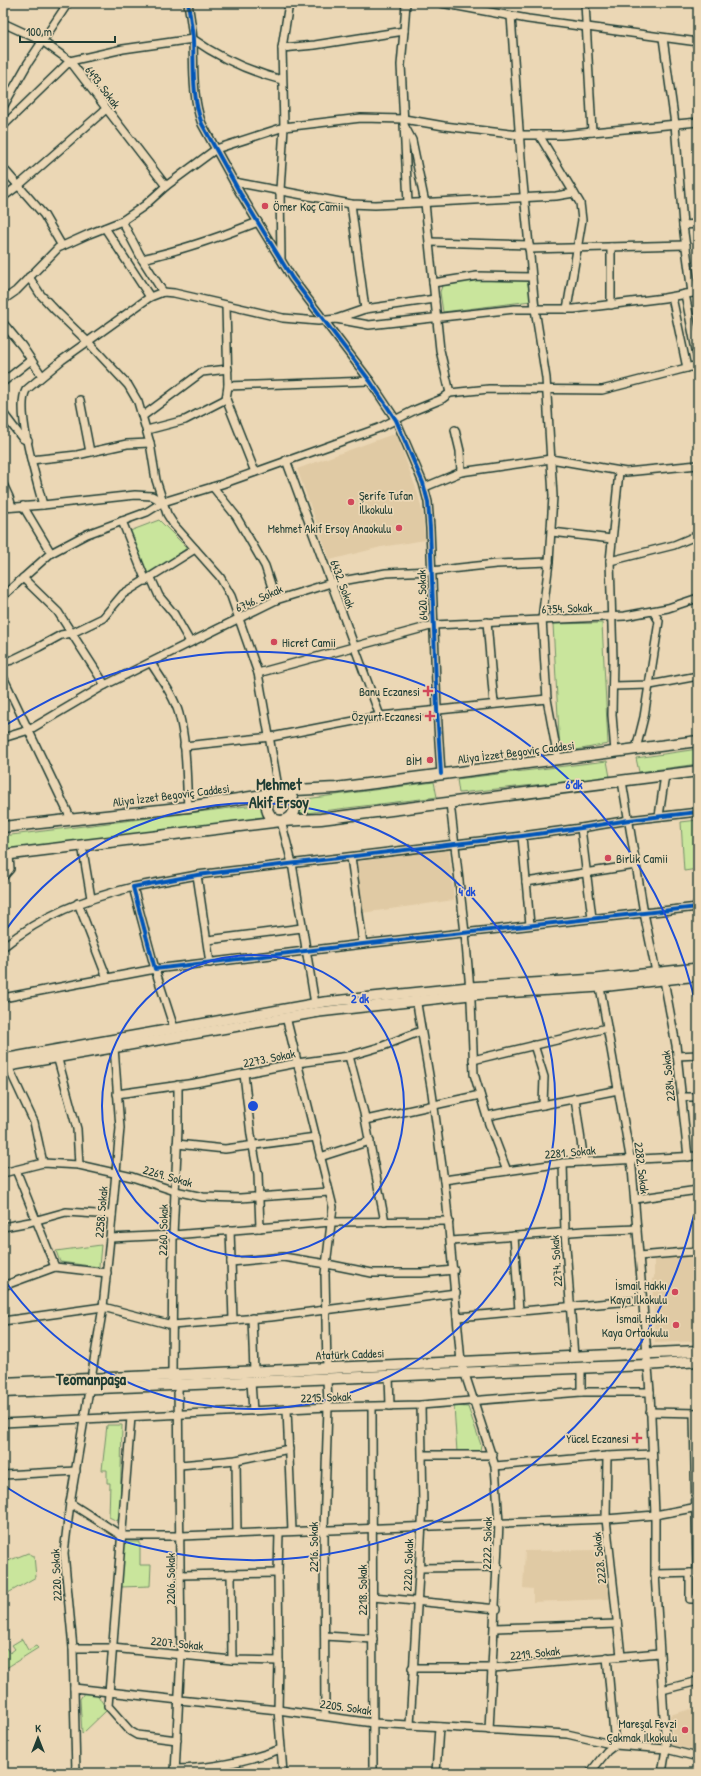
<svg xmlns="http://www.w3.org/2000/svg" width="701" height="1776" font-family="'Patrick Hand',sans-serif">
<rect width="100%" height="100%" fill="#ebd7b5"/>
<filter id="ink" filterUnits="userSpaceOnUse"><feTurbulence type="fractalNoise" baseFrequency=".025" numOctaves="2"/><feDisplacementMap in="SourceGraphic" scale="8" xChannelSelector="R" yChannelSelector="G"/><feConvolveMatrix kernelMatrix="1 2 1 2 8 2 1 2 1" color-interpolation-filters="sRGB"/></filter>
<g filter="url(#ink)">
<g fill="#e0caa4">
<polygon points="396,433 418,494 423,515 425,540 381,547 330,560 297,469"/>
<polygon points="449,849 454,900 362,913 355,862"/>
<polygon points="698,1256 698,1341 655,1343 652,1279 654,1278 654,1259"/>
<polygon points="603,1550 609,1599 533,1602 533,1589 523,1588 525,1551"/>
<polygon points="698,1707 698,1751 673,1745 670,1715"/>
</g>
<g fill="#c9e59c" stroke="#749168">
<polygon points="476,280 527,280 531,301 443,312 440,292 442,286"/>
<polygon points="159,520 187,548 148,575 130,531"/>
<polygon points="602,623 608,744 560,753 553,624"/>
<polygon points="698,749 698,764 639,772 636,758"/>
<polygon points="607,761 610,777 459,793 457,779"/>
<polygon points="434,782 437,797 298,814 298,800"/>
<polygon points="271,803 273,817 3,850 3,836"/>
<polygon points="698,820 698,869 684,871 681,822"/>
<polygon points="101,1245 99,1267 60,1262 56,1251"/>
<polygon points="454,1406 468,1407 481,1445 480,1451 457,1452"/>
<polygon points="107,1425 122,1425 120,1517 117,1521 109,1517 110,1483 107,1483 107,1470 102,1470"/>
<polygon points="124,1542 140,1542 140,1565 151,1565 150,1586 121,1587"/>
<polygon points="28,1553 34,1556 36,1577 8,1593 3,1584 3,1563"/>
<polygon points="22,1639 28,1650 36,1646 38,1648 3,1670 3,1650 6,1648 10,1653 15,1649 12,1645"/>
<polygon points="84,1693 97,1694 107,1710 82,1734 80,1699"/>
</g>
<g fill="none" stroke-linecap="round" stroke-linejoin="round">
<defs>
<g id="minor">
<path d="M188,3c2,12 4,25 5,37 1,28 -1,57 9,84l38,69 52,85 78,103 26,39 27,63 5,19 2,26 7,181 4,65"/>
<polyline points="441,3 528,19 698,42"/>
<polyline points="585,3 592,132"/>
<polyline points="511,16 522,172 535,309 546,378 553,496 549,562 542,619 547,699 558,759"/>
<polyline points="3,23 42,41 70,61 166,186"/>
<polyline points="404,31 401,65 408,203"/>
<polyline points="663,38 675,124 683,225 692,293"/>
<polyline points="282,48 315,45 404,31 406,3"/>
<polyline points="3,107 28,63 68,3"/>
<path d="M3,126l67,-65 53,-12 70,-10c28,20 55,32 89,41"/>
<polyline points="405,127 412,140 425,203 440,350 450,393"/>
<polyline points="539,135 580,203 582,220 567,309"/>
<polyline points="3,168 44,215 62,246"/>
<polyline points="234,182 351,204 375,205 556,196 574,193"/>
<polyline points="3,197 18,186 106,109"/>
<polyline points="351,204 365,309"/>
<path d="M122,221l20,38c40,-9 78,-22 116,-37"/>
<polyline points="683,225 698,224"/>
<polyline points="105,228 150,297"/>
<polyline points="430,242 529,245"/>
<polyline points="611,247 611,305"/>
<polyline points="529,249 686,245"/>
<polyline points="281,258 280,190 284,127 282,48 289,3"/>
<polyline points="142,259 163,292"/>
<polyline points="29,277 40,294 56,311 88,342 128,385 138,402 150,443 156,480 167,514 174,525 220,577 231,596 258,673 279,793"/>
<polyline points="433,283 477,276 532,277"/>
<polyline points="685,294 698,360"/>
<polyline points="672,297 687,368"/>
<polyline points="3,300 16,291 58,248 89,234 122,221 144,206 166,186 216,149 284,127 361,118 404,119 444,126 519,135 561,135 698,122"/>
<polyline points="226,306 228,386 226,399 255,472"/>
<polyline points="336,319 369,325 515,309 574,309 664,298 698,292"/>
<polyline points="3,323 22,346 42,376"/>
<polyline points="3,382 31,360"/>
<polyline points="228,386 370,381"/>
<polyline points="80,400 90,452"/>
<polyline points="3,413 22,438 28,441"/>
<polyline points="143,416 202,372 228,369"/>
<polyline points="147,430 185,420 226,399"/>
<polyline points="455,430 460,451 461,472"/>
<polyline points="31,460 77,455 127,444 150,443"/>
<polyline points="286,460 380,716"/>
<polyline points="3,484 9,497 12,507"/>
<polyline points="213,487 236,516 265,566 276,600"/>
<polyline points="425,487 461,472 551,459 626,472 698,465"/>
<path d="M43,505c-6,-23 -28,-95 -17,-115l36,-30 88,-63 13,-5 11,1 109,25 35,3 18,-2 29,-10 70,-10"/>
<polyline points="23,506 51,553"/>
<polyline points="3,508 43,505 135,495 152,496 163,502"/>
<polyline points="122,521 146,581"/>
<polyline points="552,532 612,539"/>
<polyline points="610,561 674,545 698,535"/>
<polyline points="23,578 58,612 105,685"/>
<polyline points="151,578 159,596 174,614 190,642"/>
<polyline points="3,596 51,553 87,534 147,512 163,502 222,484 379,428 415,410 442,399 450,393 489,389 602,390 698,365"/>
<polyline points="487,622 494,704"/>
<polyline points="3,662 12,660 39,647 61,635 72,633 103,618 123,594 195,549"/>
<path d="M151,663c10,16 23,33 28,51 8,30 7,63 9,93"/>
<polyline points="258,673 434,625 625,616 668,608 698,598"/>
<polyline points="3,677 71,819"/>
<polyline points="613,686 650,685 698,676"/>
<polyline points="3,738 29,730 105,685 276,600 331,583 386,573 431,571 496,564 549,562"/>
<polyline points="184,746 271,737 380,716 547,699"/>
<polyline points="636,749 644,717 659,621 653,611"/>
<polyline points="615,752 612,715 613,659 610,561 619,472"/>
<polyline points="622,781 644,913 656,972 664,980 676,1045 688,1157"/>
<polyline points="450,803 465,933 471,1001 474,1074 489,1124 507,1171"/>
<polyline points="698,812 629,820 581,828 522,836 197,875 133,887 155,969 363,944 698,907"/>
<polyline points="659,816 665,775"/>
<polyline points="281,821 292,863 315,1004"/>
<polyline points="581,828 592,918"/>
<polyline points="522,836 530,925"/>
<polyline points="82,845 91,898"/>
<polyline points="351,857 363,944"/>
<polyline points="197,875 210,963"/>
<polyline points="3,877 10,869 9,855"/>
<polyline points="526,882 636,865"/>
<polyline points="78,903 107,978"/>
<polyline points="208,940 302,928"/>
<path d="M3,947c41,-33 79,-47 130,-60"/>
<polyline points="600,987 632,1168 650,1392 655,1515 655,1574 666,1749 662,1773"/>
<polyline points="3,998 155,969 174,1028"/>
<polyline points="416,998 432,1093 446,1196 461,1362 495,1466 499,1523 489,1730"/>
<polyline points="286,1017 333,1207 325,1274 327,1368"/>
<polyline points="534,1045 544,1077 543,1105"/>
<polyline points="57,1056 77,1129 79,1165"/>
<polyline points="349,1056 364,1113 385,1222"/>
<polyline points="677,1056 698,1055"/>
<polyline points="473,1060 607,1028"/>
<polyline points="6,1062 34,1122 43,1163"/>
<polyline points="244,1074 251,1135 258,1174 260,1228"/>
<polyline points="117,1094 195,1083 297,1063 349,1056 383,1046 421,1031"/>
<polyline points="682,1097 698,1097"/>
<polyline points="575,1098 584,1162"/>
<polyline points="487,1116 618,1090"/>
<polyline points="366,1120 480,1095"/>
<polyline points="177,1144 225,1149 316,1137"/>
<polyline points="320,1157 370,1141"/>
<polyline points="563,1163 565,1232 574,1357"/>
<polyline points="16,1170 55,1267"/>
<polyline points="3,1173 43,1163 79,1165 132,1177 175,1191 203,1197 240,1198 329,1192"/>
<polyline points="444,1180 563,1163 698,1156"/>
<polyline points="635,1199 698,1190"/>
<polyline points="3,1227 30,1222 66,1212 112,1215"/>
<polyline points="230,1230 233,1320"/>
<polyline points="514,1236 519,1311"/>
<polyline points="110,1238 173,1235 331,1222 449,1221"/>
<polyline points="451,1241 584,1231 637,1229"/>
<polyline points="639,1256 698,1251"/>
<polyline points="231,1262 283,1257 327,1264 372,1273 422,1273 454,1270"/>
<polyline points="3,1286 55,1267 107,1273"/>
<polyline points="458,1317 642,1300"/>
<polyline points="252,1318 254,1371"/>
<polyline points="3,1321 103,1307 172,1325 271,1317 456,1293"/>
<polyline points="172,1375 173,1235 178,1129 178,1085"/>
<polyline points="389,1376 390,1406"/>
<polyline points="251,1382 253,1411"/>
<polyline points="581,1392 581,1368"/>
<polyline points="372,1407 373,1773"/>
<polyline points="287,1409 292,1531"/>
<polyline points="650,1412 698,1413"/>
<polyline points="694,1413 697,1573"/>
<polyline points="131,1417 108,1706 130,1731 137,1735 177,1740"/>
<polyline points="3,1423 328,1407 421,1405 581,1392 650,1392"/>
<polyline points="423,1455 493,1455"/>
<polyline points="607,1456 606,1519 621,1656"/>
<polyline points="236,1460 237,1534"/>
<polyline points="180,1465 236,1460 289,1449"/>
<polyline points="495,1466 607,1456 652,1454"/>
<polyline points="3,1475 76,1471"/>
<polyline points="70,1503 122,1536 181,1536 606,1519 655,1515 698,1507"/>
<polyline points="279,1532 278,1573 279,1661 278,1710 283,1773"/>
<polyline points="419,1568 498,1567"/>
<polyline points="690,1573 690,1599 698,1599"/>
<polyline points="231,1574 232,1660"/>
<polyline points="655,1574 698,1573"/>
<polyline points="181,1575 278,1573"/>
<polyline points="373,1597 497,1609"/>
<polyline points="496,1628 617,1624"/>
<polyline points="325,1636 373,1639"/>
<polyline points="73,1648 112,1648 232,1660 279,1661"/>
<polyline points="412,1668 493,1668 659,1653"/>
<polyline points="74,1688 179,1700 278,1710 373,1723 567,1734 615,1745 666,1749 698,1757"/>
<polyline points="662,1690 698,1681"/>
<polyline points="325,1715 324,1530 328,1407 327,1378"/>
<polyline points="410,1725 423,1506 421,1405"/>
<path d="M175,1769c37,0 72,-8 106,-20"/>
<polyline points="76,1773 73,1648 64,1553 70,1503 103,1307 110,1238 120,1128 114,1047"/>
<polyline points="175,1773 181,1654 178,1385"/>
<polyline points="436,1773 439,1727"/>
<polyline points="590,1773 607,1751 615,1745 607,1657"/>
</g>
<g id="tertiary">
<polyline points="3,1059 324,1002 469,987 596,979 698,968"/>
<polyline points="3,1067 319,1012 470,995 600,987 698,976"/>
</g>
<g id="secondary">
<circle cx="281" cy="807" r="14"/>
<polyline points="3,827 188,807 295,790 336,788 698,741"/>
<polyline points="3,855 281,821 321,819 698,771"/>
<polyline points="3,1383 698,1351"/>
<polyline points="3,1392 647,1365 698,1361"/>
</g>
</defs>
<use href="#minor" stroke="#1f3d34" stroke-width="10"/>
<use href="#tertiary" stroke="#1f3d34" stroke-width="12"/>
<use href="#secondary" stroke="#1f3d34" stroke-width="13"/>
<use href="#minor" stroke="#ebd7b5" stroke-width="7"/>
<use href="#tertiary" stroke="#ebd7b5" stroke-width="9"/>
<use href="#secondary" stroke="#ebd7b5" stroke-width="10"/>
<defs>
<g id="cycleway">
<path d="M188,3c2,12 4,25 5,37 1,28 -1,57 9,84l38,69 52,85 78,103 26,39 27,63 5,19 2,26 7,181 4,65"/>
<polyline points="698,812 629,820 581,828 522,836 197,875 133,887 155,969 363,944 698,907"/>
</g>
</defs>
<use href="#cycleway" stroke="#ebd7b5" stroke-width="6"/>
<use href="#cycleway" stroke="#0057b8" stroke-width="4"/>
</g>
</g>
<g fill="none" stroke="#1d4ed8" stroke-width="2">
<circle cx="253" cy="1106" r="151"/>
<path d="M3 934A303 303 0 1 1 3 1278"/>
<path d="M698 1197A454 454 0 0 1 6 1487M6 725A454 454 0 0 1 698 1015"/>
</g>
<g fill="#d1495b" stroke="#ebd7b5" stroke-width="1.5">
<circle cx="265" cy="206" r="4"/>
<circle cx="351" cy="502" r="4"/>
<circle cx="399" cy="528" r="4"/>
<circle cx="274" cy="642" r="4"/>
<path d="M426 685h4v4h4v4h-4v4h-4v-4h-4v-4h4z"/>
<path d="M428 710h4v4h4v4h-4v4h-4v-4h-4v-4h4z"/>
<circle cx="430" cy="760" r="4"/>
<circle cx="608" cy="858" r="4"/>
<circle cx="675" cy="1292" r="4"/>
<circle cx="676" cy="1325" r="4"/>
<path d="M635 1432h4v4h4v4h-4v4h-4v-4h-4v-4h4z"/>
<circle cx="685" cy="1730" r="4"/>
</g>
<g text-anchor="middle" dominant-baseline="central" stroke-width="3.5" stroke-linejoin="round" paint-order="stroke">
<g font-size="12" fill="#1f3d34" stroke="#ebd7b5">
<text transform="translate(103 87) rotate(53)">6493. Sokak</text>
<text transform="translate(343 584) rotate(70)">6432. Sokak</text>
<text transform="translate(422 595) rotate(-92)">6420. Sokak</text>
<text transform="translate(259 598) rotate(-24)">6746. Sokak</text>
<text transform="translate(567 608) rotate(-2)">6754. Sokak</text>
<text transform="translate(516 752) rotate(-7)">Aliya İzzet Begoviç Caddesi</text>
<text transform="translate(171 795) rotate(-7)">Aliya İzzet Begoviç Caddesi</text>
<text transform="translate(269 1058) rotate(-11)">2273. Sokak</text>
<text transform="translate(668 1076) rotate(-96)">2284. Sokak</text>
<text transform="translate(570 1152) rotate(-5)">2281. Sokak</text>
<text transform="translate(642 1168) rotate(83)">2282. Sokak</text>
<text transform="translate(168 1176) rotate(16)">2269. Sokak</text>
<text transform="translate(101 1212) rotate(-85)">2258. Sokak</text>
<text transform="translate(163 1230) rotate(-89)">2260. Sokak</text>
<text transform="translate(556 1261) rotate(-94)">2274. Sokak</text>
<text transform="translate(350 1354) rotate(-2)">Atatürk Caddesi</text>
<text transform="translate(326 1397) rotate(-2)">2215. Sokak</text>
<text transform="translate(487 1543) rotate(-89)">2222. Sokak</text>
<text transform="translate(313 1547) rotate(-90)">2216. Sokak</text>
<text transform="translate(599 1558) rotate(-96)">2228. Sokak</text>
<text transform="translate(408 1565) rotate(-88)">2220. Sokak</text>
<text transform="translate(56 1575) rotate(-93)">2220. Sokak</text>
<text transform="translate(170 1579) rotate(-90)">2206. Sokak</text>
<text transform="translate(362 1590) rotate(-90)">2218. Sokak</text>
<text transform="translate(177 1643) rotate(6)">2207. Sokak</text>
<text transform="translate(535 1653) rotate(-6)">2219. Sokak</text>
<text transform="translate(346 1707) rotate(8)">2205. Sokak</text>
</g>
<g font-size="12" fill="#1f3d34" stroke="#ebd7b5" text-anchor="end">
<text x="273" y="206" text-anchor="start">Ömer Koç Camii</text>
<text x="359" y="495" text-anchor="start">Şerife Tufan<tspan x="359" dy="14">İlkokulu</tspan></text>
<text x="391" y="528">Mehmet Akif Ersoy Anaokulu</text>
<text x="282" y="642" text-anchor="start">Hicret Camii</text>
<text x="420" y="691">Banu Eczanesi</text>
<text x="422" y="716">Özyurt Eczanesi</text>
<text x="422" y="760">BİM</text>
<text x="616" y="858" text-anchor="start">Birlik Camii</text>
<text x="667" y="1285">İsmail Hakkı<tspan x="667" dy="14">Kaya İlkokulu</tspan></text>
<text x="668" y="1318">İsmail Hakkı<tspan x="668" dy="14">Kaya Ortaokulu</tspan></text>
<text x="629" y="1438">Yücel Eczanesi</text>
<text x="677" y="1723">Mareşal Fevzi<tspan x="677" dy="14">Çakmak İlkokulu</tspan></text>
</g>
<g font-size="16" font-weight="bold" fill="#1f3d34" stroke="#ebd7b5">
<text x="279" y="784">Mehmet<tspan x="279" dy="18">Akif Ersoy</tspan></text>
<text x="91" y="1379">Teomanpaşa</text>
</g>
</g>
<circle cx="253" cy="1106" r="6" fill="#1d4ed8" stroke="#ebd7b5" stroke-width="2"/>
<g font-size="12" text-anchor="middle" font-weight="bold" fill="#1d4ed8" stroke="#ebd7b5" stroke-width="3.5" stroke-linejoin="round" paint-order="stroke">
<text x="574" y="789">6 dk</text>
<text x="467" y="896">4 dk</text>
<text x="360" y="1003">2 dk</text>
</g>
<rect width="701" height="1776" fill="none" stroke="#ebd7b5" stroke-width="16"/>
<rect x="8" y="8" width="685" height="1760" fill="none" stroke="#1f3d34" stroke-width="1.5" filter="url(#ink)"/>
<g transform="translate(38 1738)" stroke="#ebd7b5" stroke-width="3" paint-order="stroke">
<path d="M0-3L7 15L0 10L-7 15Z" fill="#1f3d34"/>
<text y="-6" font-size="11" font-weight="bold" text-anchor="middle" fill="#1f3d34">K</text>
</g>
<path d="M20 36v6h95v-6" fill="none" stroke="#1f3d34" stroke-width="2"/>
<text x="26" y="36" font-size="12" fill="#1f3d34" stroke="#ebd7b5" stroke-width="3" paint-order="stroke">100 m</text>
</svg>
